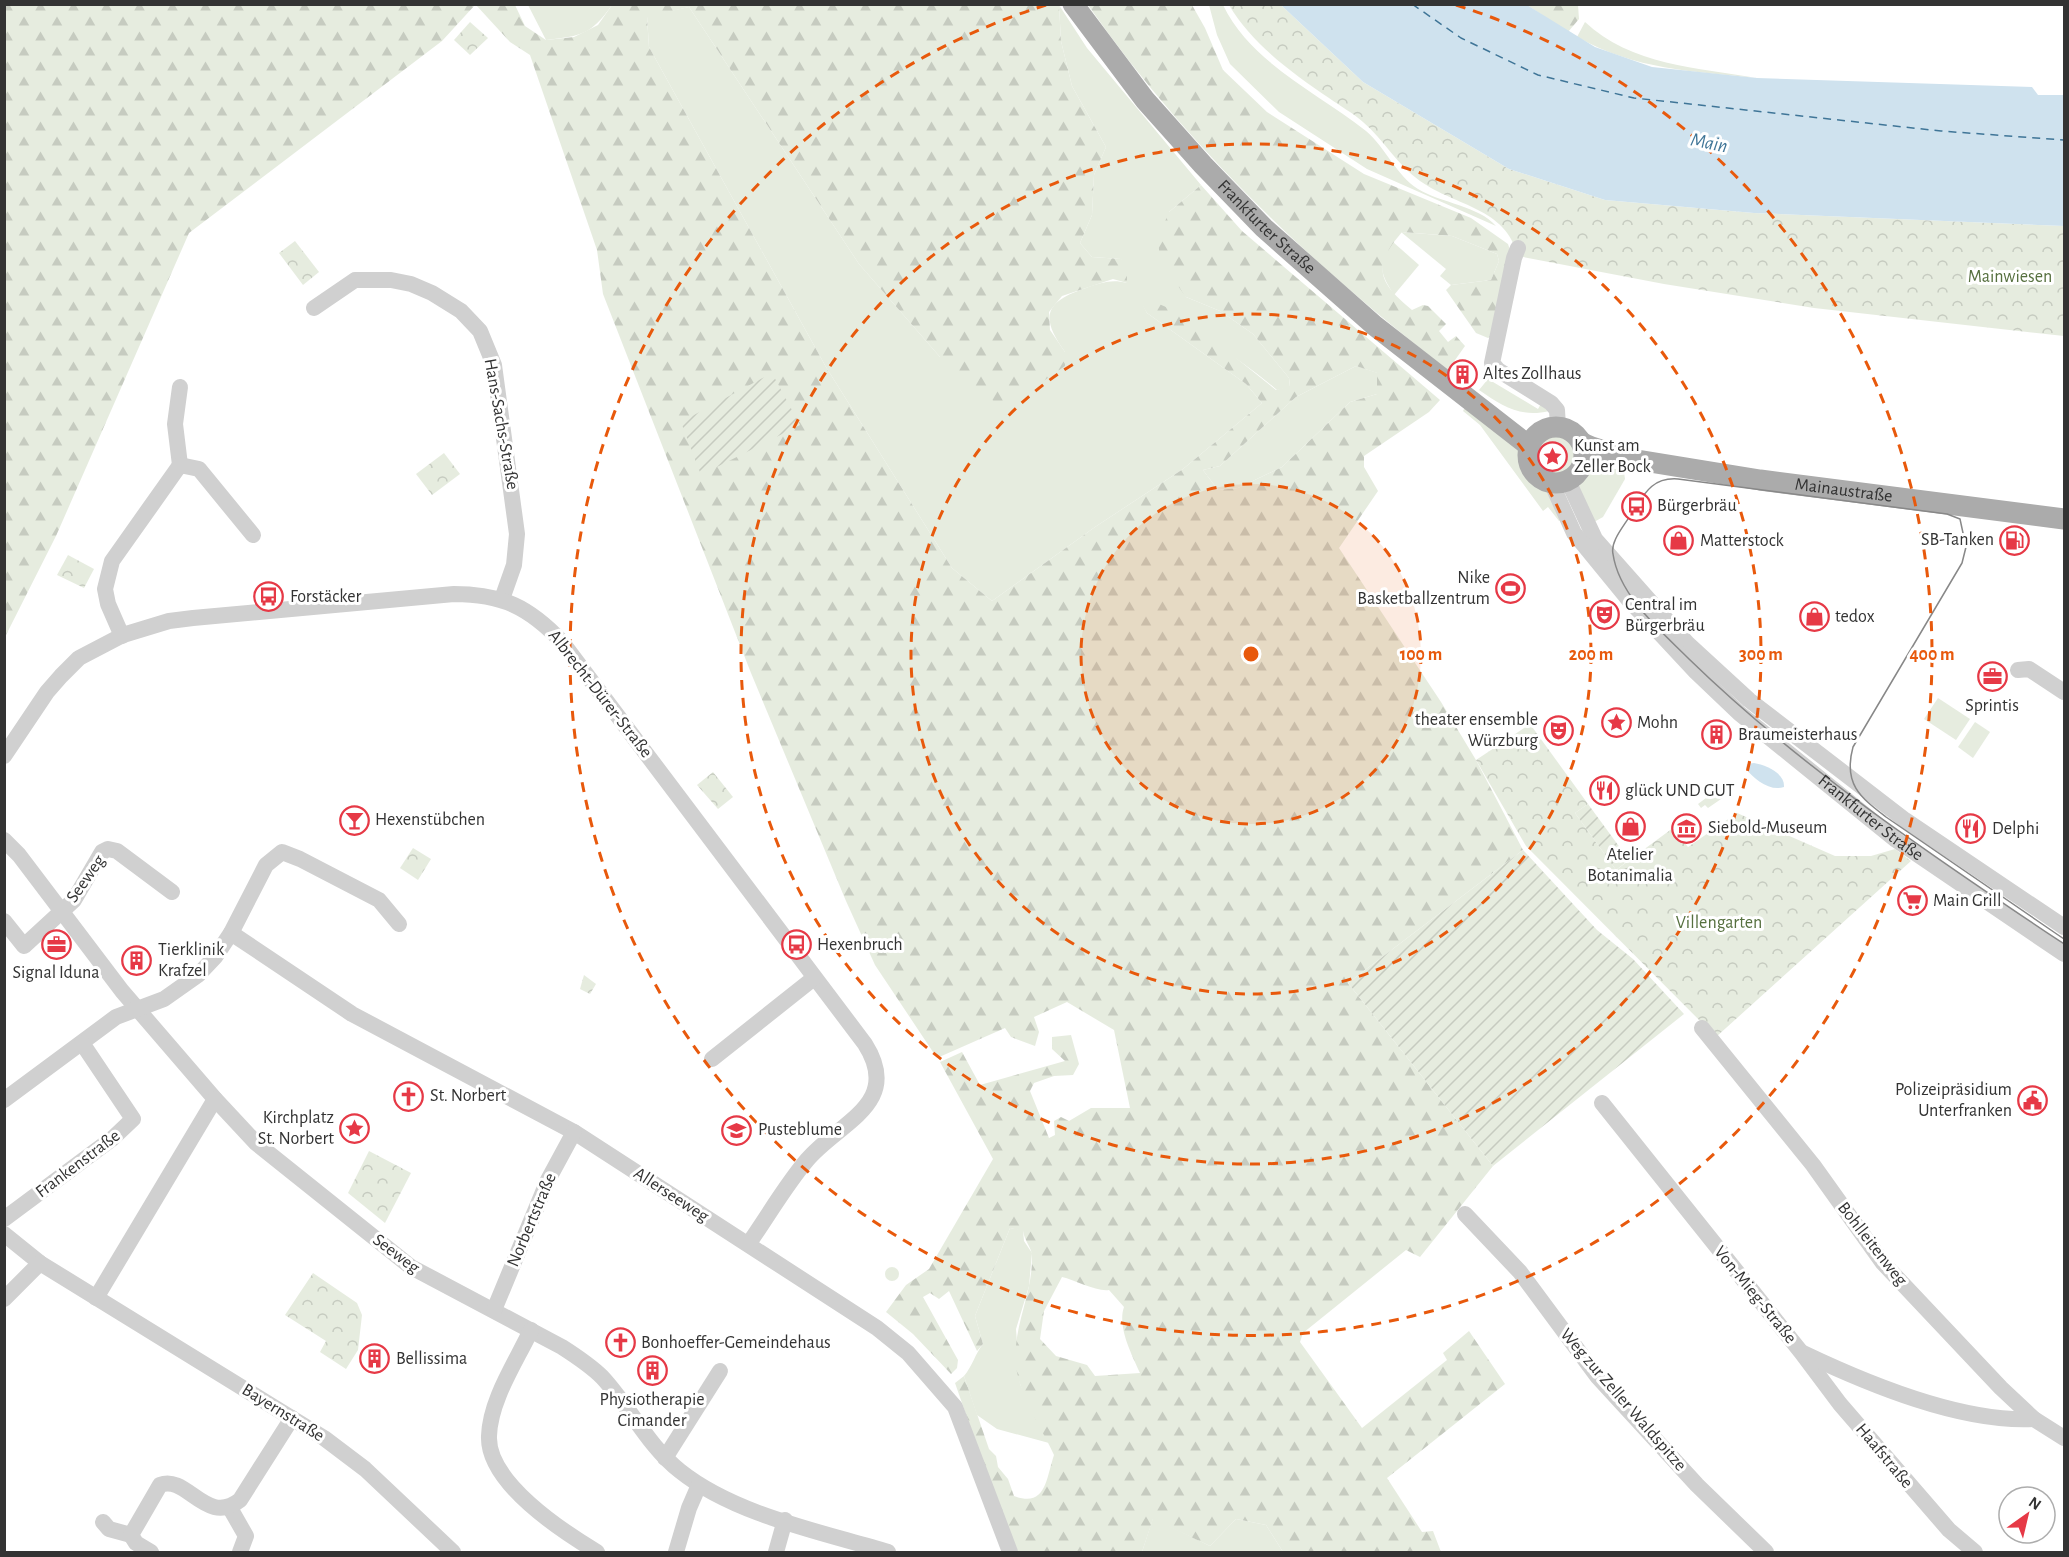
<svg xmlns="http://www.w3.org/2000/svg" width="2069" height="1557" font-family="'Alegreya Sans',sans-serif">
<defs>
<pattern id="forest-firs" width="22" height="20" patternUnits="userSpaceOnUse" patternTransform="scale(1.5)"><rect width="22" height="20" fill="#e6ecdf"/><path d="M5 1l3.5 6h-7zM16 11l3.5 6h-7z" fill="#c6cbc0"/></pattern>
<pattern id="park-crowns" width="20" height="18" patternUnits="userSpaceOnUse" patternTransform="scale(1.5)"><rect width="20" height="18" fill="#e6ecdf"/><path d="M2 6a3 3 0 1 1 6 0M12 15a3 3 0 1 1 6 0" fill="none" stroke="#c6cbc0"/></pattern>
<pattern id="garden-furrows" width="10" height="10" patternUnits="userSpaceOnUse" patternTransform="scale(1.5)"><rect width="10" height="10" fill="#e6ecdf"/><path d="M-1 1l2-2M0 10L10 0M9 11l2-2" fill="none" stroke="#c6cbc0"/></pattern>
</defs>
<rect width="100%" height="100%" fill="#fff"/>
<g fill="#e6ecdf">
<path d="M528,5h84c-21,30 -31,31 -66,35z"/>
<path d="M1059,5l28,43 114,137 -32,27 17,85 34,14 33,23 36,44 1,9 -13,3c-42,-36 -87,-61 -135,-87l5,10 99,71 16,19 -79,66 -88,58 -103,74 -40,-33 -126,-201 -177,-320 -2,-31 42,-9 170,257 81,93 125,-5c-25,-35 -21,-50 21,-64 15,-5 25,-9 41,-5l-6,-24 -29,-2 -12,-14 12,-28 2,-40 12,-28 -34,-61 -11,-45z"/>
<path d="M1209,5h14c29,59 94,87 143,126 20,17 30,44 52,58 23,14 61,17 78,37l-129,-57 -88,-57 -49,-48 -13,-29z"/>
<path d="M1585,22c45,43 114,46 172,56 -67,-7 -120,-8 -180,-41z"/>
<polygon points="1401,232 1452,236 1497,254 1499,261 1491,280 1451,285 1440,276 1446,269"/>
<path d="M1393,242l26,23 -25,30c-14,-22 -17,-30 -1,-53z"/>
<polygon points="1356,366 1378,373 1377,394 1350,402 1282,467 1238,488 1218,490 1203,470 1220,466 1296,397"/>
<path d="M1493,373l4,2 -4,7 45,27 4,-7 7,9c-28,7 -47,-5 -70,-21z"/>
<polygon points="1465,407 1519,449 1525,472 1548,492 1561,520 1559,521 1548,507 1543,511 1480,425 1463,411"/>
<circle cx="1556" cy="455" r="23"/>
<polygon points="1595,469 1618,469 1624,472 1625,479 1603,517 1594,522 1578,489 1583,477"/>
<polygon points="1938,698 1970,719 1956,740 1924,719"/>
<polygon points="1975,722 1990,732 1973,758 1958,747"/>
<polygon points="1714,792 1724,797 1708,808 1705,805 1701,808 1698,804"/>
<path d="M1010,1228l13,2 1,11 8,12 -3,33 -13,43 4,55 29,59 -52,-14 -20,-14 -13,-39c9,-11 11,-22 19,-32l-8,-28z"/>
<polygon points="1153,1518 1210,1546 1236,1519 1266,1525 1283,1552 1142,1552"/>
</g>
<g fill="url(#forest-firs)" fill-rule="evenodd">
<polygon points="5,4 475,5 442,41 189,233 56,536 5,637"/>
<path d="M476,5h39l10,21 21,14 28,-3 24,-12 14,-20h447l2,36 11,45 34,61 -12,28 -2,40 -12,28 12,14 29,2 6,5v19l-14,-4 -51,17 -13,16 1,18 15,22v14l-62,43 -63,-52 -81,-93 -170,-257 -42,10 2,30 177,320 126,201 40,33 103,-74 88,-58 79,-66 -16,-19 -99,-71 -6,-10 11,-2 28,12 96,77 14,-4 -1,-8 -36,-44 -33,-23 -34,-14 -26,-36 -2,-23 11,-26 32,-27 41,46 198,169 -11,12 -65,44v11l14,24 -39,57 102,154 35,58 47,90 -175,133 145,183 -73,91 -14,-7 -103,83 -3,9 62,86 85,-68 -4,-7 26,-22 36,53 -118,94 35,54 11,-1 8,21h-158l-17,-27 -30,-6 -26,27 -57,-27 -11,33h-128l-59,-169 9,-7 25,73 7,7 2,11 10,12 6,17c32,12 32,-17 40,-41 -10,-22 -27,-48 -34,-71 -15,-47 13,-83 12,-128 0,-8 -8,-16 -9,-25l-13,-3 -35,88 8,28 -6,7 -28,-60 -10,8 -9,-6 -7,4 35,63 -1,8 -6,6 -38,-40 -27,-22 20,-27 23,-16 64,-110 -53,-97 22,-10 18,33 85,-24 -13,-12v-12l19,-2 8,29 -6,11 -19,1 -20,7 -4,8 19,47 6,-3 -1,-14 7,-4 8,4 22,-13h39l-16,-78 -47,-28 -33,15 5,15 -4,14 -24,-9 -6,-9 -68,30 -62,-93 -29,-64 -95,-228 -148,-379 -6,-44 -67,-195 -20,-13zM1356,366l21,7v21l-27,8 -68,65 -44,21 -20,2 -15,-20 17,-4 76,-69zM1062,1277c13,3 35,15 47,13l15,17c-7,20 8,48 16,66l-45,3 -8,-11 -31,-9 -16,-17 4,-28z"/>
<path d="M1088,5h104l13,23 18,42 44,42 97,62 107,44 37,26 3,9 -19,83 -4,2 -12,-5 -30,-43 5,-5 40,-5 8,-19 -2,-7 -45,-18 -50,-4c-30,35 -24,50 10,78l11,-5 5,1 18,18 -7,7 9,11 8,-6 9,10 -17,24c-136,-105 -262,-224 -360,-365z"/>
<polygon points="1527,5 1578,5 1579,19 1568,32"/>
</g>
<g fill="url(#park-crowns)">
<path d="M1229,5h52l82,77 146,87 96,31 149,13 310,13v110l-250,-28 -150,-24 -146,-28c-13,-49 -61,-49 -98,-75 -23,-16 -36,-41 -57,-59 -10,-9 -23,-16 -34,-24 -37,-25 -77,-54 -100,-93z"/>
<polygon points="470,22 488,38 470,55 454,40"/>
<polygon points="295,241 319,272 303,285 279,253"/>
<polygon points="444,453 460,474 432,495 416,474"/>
<polygon points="68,555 94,569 84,588 57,575"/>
<polygon points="1530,724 1588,804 1575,813 1616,870 1673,828 1688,847 1737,813 1835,856 1871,856 1895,849 1911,861 1716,1037 1526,846 1476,760"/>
<polygon points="713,772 733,797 718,809 697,785"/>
<polygon points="413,848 431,859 418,880 400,868"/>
<polygon points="584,975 596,984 590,994 580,989"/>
<polygon points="369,1151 411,1173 385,1223 348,1193"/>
<circle cx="892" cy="1274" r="7"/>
<polygon points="313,1273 357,1303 362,1315 358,1350 346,1369 320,1352 326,1341 285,1315"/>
</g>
<g fill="url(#garden-furrows)">
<polygon points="772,373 800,425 701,475 681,422"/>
<polygon points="1588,804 1629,860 1616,870 1575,813"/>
<polygon points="1523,850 1597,930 1633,959 1684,1014 1493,1166 1348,983"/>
</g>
<g fill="#cfe2ee">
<polygon points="1281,5 1527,5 1595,47 1652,67 1757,78 2032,87 2038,95 2064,95 2064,226 1754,213 1605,200 1509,169 1363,82"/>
<path d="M1754,763c12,2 31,10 30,24 -14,5 -30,-8 -38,-18l1,-5z"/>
</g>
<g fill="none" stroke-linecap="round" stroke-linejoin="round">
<polyline stroke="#3f7597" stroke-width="1.5" stroke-dasharray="8 6" stroke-linecap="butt" points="1412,4 1461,38 1538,75 1634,98 1941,131 2064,140"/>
<g stroke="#d0d0d0" stroke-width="16">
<polyline points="1518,248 1514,258 1492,363 1498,370 1551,403 1557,410 1558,427"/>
<polyline points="314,308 355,280 391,280 411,284 432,293 461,311 480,331 494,365 517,534 514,565 502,599"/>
<polyline points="180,465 175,424 180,387"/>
<polyline points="1568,481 1595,539 1688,644 1749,700 1905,820 2064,927"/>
<path id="s1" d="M1556,484l-1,7 19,42 54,66 68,73 43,41 157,127 168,114"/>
<polyline points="122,636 108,604 105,589 112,561 180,465 199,469 253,535"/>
<polyline points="2018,670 2029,669 2064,692"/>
<path d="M4,756l43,-64 14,-16 18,-18 44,-23 46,-14 24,-3 261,-24c48,0 75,13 108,48l303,402c38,60 -26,78 -58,116 -22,26 -39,56 -58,83"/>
<path d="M4,840l15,15 103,136 93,108 41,44 155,124 151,80c14,9 28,18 40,30 28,30 46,69 78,94 55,44 142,61 208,81"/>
<polyline points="4,921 24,946 74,900 102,852 108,849 117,851 172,892"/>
<polyline points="231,933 352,1014 574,1132 877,1328 908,1353 955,1407 1010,1552"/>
<polyline points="1702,1028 1813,1165 1883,1263 2001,1388 2034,1419 2064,1438"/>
<polyline points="712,1059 814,978"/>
<polyline points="4,1100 116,1017 164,999 198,975 215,957 231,933 266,865 282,852 300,859 379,900 399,924"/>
<polyline points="1602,1103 1801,1352 1840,1404 1949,1530 1975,1552"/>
<polyline points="1465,1214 1520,1272 1597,1376 1697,1485 1766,1552"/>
<polyline points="4,1219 113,1138 133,1119 82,1043"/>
<polyline points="4,1234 40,1263 324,1438 365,1469 453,1552"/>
<polyline points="96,1298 215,1099"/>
<polyline points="4,1299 40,1263"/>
<polyline points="494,1310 548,1180 574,1132"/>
<path d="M531,1330c-15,32 -41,70 -42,106 -2,46 73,95 108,116"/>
<path d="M1803,1353c65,31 158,70 231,66"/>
<polyline points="665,1458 720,1371"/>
<polyline points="230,1508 246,1536 240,1552"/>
<polyline points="103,1522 109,1529 131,1535"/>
<path d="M151,1552l-15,-9 -5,-8 29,-50c27,-11 46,42 80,15l52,-82"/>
<polyline points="676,1552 689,1508 699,1485"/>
<polyline points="776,1552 785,1520"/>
</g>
<g stroke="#ababab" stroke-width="21">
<path id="s2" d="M1073,4l72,96 58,65 61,63 111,98 154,120"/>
<circle cx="1556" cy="455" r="28"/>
<path id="s3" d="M1581,442c15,9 28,8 44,16l135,22 304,39"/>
</g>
<path stroke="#888" stroke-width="1.5" d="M2064,939l-178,-122c-26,-20 -43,-33 -33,-70l109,-184 4,-16 -6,-28 -13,-5 -269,-35c-26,-2 -34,15 -47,35 -6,11 -21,27 -18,40 6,42 48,77 76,105 113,110 245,198 375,285"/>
</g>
<circle cx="1251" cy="654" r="170" fill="#e8590c" fill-opacity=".12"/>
<g fill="none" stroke="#e8590c" stroke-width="3" stroke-dasharray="10 8">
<circle cx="1251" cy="654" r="170"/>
<circle cx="1251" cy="654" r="340"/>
<circle cx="1251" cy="654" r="510"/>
<path d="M1456 5A681 681 0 1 1 1046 5"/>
</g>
<defs>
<symbol id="building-ring" viewBox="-11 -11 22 22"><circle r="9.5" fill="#fff" stroke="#e63946" stroke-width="1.5"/><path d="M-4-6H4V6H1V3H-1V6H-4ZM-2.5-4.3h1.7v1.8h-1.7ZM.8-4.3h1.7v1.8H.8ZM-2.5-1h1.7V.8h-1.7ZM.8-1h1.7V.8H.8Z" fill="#e63946"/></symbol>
<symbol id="sight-ring" viewBox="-11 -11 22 22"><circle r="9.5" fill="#fff" stroke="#e63946" stroke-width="1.5"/><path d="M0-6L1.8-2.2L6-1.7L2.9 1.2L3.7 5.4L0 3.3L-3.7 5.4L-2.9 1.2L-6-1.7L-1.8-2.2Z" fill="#e63946"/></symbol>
<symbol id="bus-ring" viewBox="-11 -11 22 22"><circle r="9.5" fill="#fff" stroke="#e63946" stroke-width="1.5"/><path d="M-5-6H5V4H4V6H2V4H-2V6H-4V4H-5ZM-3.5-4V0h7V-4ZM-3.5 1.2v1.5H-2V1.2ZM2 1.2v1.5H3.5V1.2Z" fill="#e63946"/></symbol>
<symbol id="fuel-ring" viewBox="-11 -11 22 22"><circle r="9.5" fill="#fff" stroke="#e63946" stroke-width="1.5"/><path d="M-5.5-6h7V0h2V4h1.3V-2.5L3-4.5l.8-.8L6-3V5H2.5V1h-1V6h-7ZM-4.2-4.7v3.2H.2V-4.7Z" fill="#e63946"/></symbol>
<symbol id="shop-ring" viewBox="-11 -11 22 22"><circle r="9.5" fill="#fff" stroke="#e63946" stroke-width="1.5"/><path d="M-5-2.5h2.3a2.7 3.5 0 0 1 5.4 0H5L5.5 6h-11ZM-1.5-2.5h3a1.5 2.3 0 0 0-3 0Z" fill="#e63946"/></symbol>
<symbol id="stadium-ring" viewBox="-11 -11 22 22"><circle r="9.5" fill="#fff" stroke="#e63946" stroke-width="1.5"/><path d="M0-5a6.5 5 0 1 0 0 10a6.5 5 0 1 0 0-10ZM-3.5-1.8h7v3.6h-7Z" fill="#e63946"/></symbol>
<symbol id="theatre-ring" viewBox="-11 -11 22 22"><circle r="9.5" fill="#fff" stroke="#e63946" stroke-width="1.5"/><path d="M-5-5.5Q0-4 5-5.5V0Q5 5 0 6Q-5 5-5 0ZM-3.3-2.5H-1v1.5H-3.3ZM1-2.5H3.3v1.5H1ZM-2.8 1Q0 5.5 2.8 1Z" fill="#e63946"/></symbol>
<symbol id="office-ring" viewBox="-11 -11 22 22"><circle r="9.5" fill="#fff" stroke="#e63946" stroke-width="1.5"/><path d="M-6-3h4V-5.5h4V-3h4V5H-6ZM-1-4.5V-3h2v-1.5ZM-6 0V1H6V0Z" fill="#e63946"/></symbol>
<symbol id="restaurant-ring" viewBox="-11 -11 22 22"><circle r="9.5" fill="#fff" stroke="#e63946" stroke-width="1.5"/><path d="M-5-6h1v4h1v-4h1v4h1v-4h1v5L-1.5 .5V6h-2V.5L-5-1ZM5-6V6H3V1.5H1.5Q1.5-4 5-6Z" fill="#e63946"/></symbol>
<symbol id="bar-ring" viewBox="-11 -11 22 22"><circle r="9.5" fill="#fff" stroke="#e63946" stroke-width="1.5"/><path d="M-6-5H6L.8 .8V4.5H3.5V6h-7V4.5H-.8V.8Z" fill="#e63946"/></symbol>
<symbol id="museum-ring" viewBox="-11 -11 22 22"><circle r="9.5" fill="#fff" stroke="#e63946" stroke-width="1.5"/><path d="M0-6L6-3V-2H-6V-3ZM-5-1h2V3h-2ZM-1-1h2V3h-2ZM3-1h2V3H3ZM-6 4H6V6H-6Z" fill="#e63946"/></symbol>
<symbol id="supermarket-ring" viewBox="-11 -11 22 22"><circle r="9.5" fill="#fff" stroke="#e63946" stroke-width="1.5"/><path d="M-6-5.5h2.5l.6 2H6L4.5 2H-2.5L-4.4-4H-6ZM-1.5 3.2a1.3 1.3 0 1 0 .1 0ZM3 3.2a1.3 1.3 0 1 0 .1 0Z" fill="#e63946"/></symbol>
<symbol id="church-ring" viewBox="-11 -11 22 22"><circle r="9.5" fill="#fff" stroke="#e63946" stroke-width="1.5"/><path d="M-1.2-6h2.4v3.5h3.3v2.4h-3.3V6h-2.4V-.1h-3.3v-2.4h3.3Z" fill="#e63946"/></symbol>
<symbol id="civic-ring" viewBox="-11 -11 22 22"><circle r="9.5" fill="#fff" stroke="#e63946" stroke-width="1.5"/><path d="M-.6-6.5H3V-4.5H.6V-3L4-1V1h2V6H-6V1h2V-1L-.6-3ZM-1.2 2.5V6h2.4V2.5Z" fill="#e63946"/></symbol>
<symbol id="school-ring" viewBox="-11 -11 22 22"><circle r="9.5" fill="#fff" stroke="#e63946" stroke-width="1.5"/><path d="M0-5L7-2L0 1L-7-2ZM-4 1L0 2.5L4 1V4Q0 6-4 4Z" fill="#e63946"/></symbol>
</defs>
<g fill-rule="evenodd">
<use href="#building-ring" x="1446" y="358" width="33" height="33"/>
<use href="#sight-ring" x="1536" y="440" width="33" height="33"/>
<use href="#bus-ring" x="1620" y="490" width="33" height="33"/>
<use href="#fuel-ring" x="1998" y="524" width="33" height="33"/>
<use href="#shop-ring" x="1662" y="524" width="33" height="33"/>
<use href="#stadium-ring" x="1494" y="572" width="33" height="33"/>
<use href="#bus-ring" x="252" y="580" width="33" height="33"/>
<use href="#theatre-ring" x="1588" y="598" width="33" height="33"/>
<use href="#shop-ring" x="1798" y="600" width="33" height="33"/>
<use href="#office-ring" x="1976" y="660" width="33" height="33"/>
<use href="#sight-ring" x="1600" y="706" width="33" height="33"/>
<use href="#theatre-ring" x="1542" y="714" width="33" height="33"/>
<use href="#building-ring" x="1700" y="718" width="33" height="33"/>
<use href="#restaurant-ring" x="1588" y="774" width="33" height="33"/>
<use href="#bar-ring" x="338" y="804" width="33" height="33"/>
<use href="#shop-ring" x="1614" y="810" width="33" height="33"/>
<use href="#museum-ring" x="1670" y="812" width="33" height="33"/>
<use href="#restaurant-ring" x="1954" y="812" width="33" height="33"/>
<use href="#supermarket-ring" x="1896" y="884" width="33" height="33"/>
<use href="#office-ring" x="40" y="928" width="33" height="33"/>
<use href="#bus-ring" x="780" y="928" width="33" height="33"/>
<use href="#building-ring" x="120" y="944" width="33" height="33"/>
<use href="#church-ring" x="392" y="1080" width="33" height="33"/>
<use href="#civic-ring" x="2016" y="1084" width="33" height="33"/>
<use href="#sight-ring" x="338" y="1112" width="33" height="33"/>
<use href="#school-ring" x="720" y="1114" width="33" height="33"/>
<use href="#church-ring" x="604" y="1326" width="33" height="33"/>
<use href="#building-ring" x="358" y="1342" width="33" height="33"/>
<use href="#building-ring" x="636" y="1354" width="33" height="33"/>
</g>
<g text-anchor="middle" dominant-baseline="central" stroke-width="6" stroke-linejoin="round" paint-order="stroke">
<g font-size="18" fill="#333" stroke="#fff">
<text stroke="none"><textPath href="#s2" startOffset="296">Frankfurter Straße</textPath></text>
<text transform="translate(501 424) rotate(80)">Hans-Sachs-Straße</text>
<text stroke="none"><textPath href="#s3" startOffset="268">Mainaustraße</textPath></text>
<text transform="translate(600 694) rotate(52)">Albrecht-Dürer-Straße</text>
<text stroke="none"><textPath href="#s1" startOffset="466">Frankfurter Straße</textPath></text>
<text transform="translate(86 879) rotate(-55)">Seeweg</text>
<text transform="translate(78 1164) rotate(-37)">Frankenstraße</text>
<text transform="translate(671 1195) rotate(33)">Allerseeweg</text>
<text transform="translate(532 1220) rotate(-67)">Norbertstraße</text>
<text transform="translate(1872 1244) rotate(52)">Bohlleitenweg</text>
<text transform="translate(396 1254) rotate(37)">Seeweg</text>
<text transform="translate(1755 1295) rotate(51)">Von-Mieg-Straße</text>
<text transform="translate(1623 1400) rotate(49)">Weg zur Zeller Waldspitze</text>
<text transform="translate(283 1413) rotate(32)">Bayernstraße</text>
<text transform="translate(1884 1456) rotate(50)">Haafstraße</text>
</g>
<g font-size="18" fill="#56703f" stroke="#fff">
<text x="2010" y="277">Mainwiesen</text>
<text x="1719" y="923">Villengarten</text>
</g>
<g font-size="18" fill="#333" stroke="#fff" text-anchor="start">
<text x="1483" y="374">Altes Zollhaus</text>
<text x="1574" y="446">Kunst am<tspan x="1574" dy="21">Zeller Bock</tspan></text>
<text x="1657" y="506">Bürgerbräu</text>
<text x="1994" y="540" text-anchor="end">SB-Tanken</text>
<text x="1700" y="541">Matterstock</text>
<text x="1490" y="578" text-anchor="end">Nike<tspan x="1490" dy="21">Basketballzentrum</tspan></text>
<text x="290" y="597">Forstäcker</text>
<text x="1625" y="605">Central im<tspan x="1625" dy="21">Bürgerbräu</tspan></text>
<text x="1835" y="617">tedox</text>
<text x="1992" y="706" text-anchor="middle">Sprintis</text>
<text x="1538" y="720" text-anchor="end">theater ensemble<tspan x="1538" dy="21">Würzburg</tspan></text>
<text x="1637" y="723">Mohn</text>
<text x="1738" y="735">Braumeisterhaus</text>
<text x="1625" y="791">glück UND GUT</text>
<text x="375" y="820">Hexenstübchen</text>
<text x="1708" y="828">Siebold-Museum</text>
<text x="1992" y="829">Delphi</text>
<text x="1630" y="855" text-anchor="middle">Atelier<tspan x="1630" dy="21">Botanimalia</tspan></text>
<text x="1933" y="901">Main Grill</text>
<text x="817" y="945">Hexenbruch</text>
<text x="158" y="950">Tierklinik<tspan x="158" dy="21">Krafzel</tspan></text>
<text x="56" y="973" text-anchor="middle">Signal Iduna</text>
<text x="2012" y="1090" text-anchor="end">Polizeipräsidium<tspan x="2012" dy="21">Unterfranken</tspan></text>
<text x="430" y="1096">St. Norbert</text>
<text x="334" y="1118" text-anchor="end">Kirchplatz<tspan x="334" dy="21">St. Norbert</tspan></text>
<text x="758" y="1130">Pusteblume</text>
<text x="641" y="1343">Bonhoeffer-Gemeindehaus</text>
<text x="396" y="1359">Bellissima</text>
<text x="652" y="1400" text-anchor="middle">Physiotherapie<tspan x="652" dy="21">Cimander</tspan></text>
</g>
<g font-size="20" font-style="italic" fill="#3f7597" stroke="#fff">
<text transform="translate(1709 143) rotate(11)">Main</text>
</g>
</g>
<circle cx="1251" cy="654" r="9" fill="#e8590c" stroke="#fff" stroke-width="3"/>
<g font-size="18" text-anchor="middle" font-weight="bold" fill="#e8590c" stroke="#fff" stroke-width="6" stroke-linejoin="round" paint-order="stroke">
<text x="1421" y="660">100 m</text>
<text x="1591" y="660">200 m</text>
<text x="1761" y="660">300 m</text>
<text x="1932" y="660">400 m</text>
</g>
<rect width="2069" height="1557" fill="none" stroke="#333333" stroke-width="12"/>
<g transform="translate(2027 1515) rotate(34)"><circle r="28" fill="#ffffff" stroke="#adadad" stroke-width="1.5"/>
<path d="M0-4.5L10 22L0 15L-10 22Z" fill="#e63946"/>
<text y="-9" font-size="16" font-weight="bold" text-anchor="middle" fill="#333333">N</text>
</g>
</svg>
